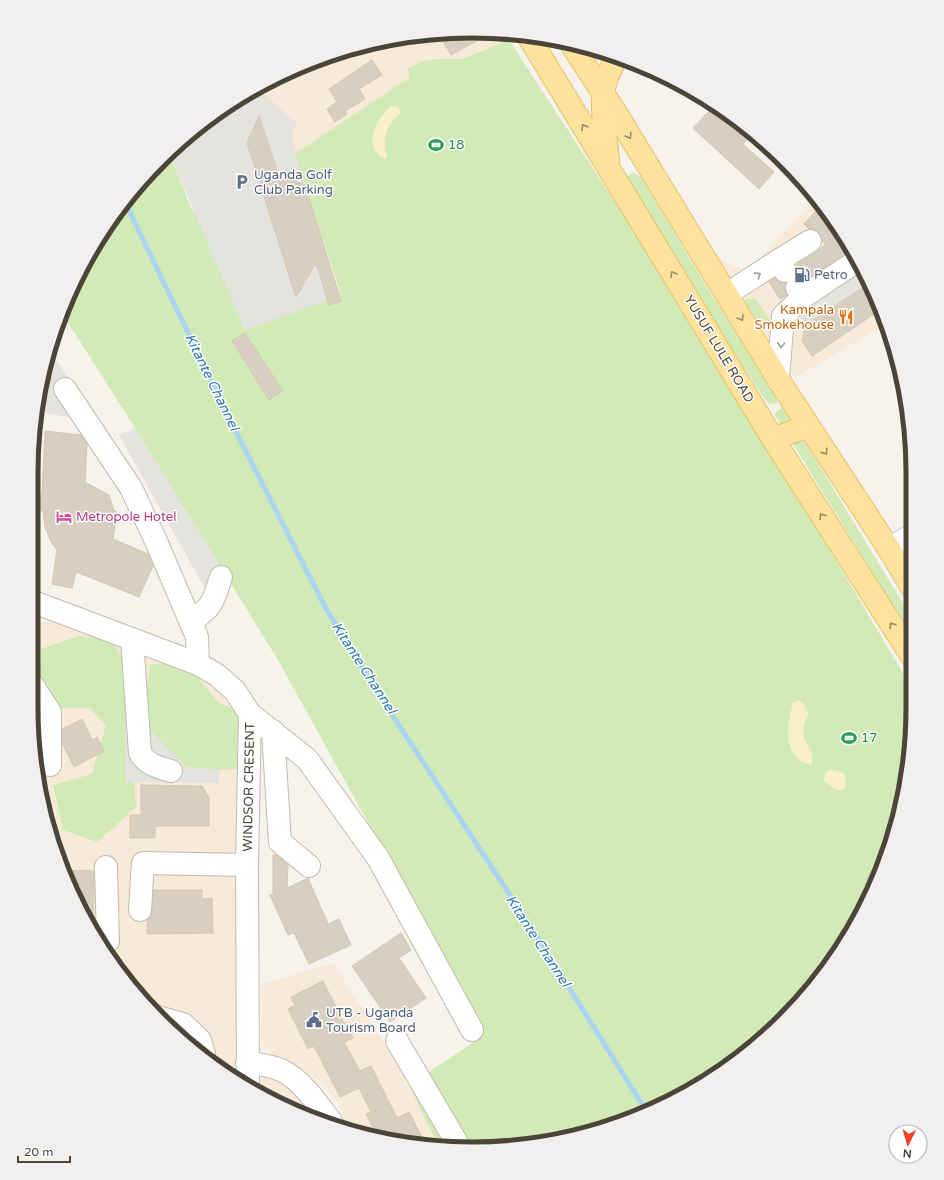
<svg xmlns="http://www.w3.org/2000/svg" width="944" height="1180" font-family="'Varela Round',sans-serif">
<rect width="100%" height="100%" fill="#f6f3ec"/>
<g fill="#f7ead8">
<polygon points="501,32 505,33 509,40 401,83 295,154 340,296 169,153 181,140 252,90 330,54 415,35"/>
<polygon points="817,199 854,252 885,321 882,326 795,378 705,244 726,263 741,269 756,261"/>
<polygon points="50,619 201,674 225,690 246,729 241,1082 160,1020 90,928 46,822 31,708 31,627"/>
<polygon points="333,963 402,1072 437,1144 358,1134 351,1131 337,1101 322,1083 298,1068 274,1056 267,1051 261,1040 262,984"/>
<polygon points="266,1076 278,1081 299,1093 324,1120 260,1093 260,1079"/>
</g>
<g fill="#d2eab5">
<polygon points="509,40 705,340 913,690 913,708 905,794 879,877 822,976 763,1039 692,1090 586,1134 472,1149 437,1144 409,1085 483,1036 407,893 278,660 135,428 62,313 90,251 140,181 169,153 192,210 340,296 339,289 295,154 401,83 409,79 408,68 424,61 437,59 462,59"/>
<polygon points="633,172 641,177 708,289 778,397 777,403 770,404 766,401 706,309 631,186 627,177"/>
<polygon points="755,298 770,320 769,329 762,328 740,300"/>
<polygon points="783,408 785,409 913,620 913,638 775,415 777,410"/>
<polygon points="78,636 111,640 127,664 136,807 97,842 63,830 53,785 92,774 106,725 89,708 61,708 39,681 41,649"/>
<polygon points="165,663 198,678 220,704 239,710 246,768 220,770 186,767 142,722 150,665"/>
</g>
<g fill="#f9efc9">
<path d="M391,106h5l3,1 2,6c-3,3 -7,6 -10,10 -6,8 -8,22 -4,32l-1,3h-4c-19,-15 -5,-39 9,-52z"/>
<path d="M800,700l4,4 5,9 -5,11 -1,12 9,17v12c-31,-6 -25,-40 -19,-62z"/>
<path d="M830,770c16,1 18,6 14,20 -9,1 -13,-3 -20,-9l1,-8z"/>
</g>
<g fill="#e5e3e0">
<polygon points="257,88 298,124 292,132 295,154 340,296 245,330 169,153 181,140"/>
<polygon points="862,270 868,284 805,326 797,316"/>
<polygon points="50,351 98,421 47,414 40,401"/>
<polygon points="135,428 225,574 222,590 204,587 119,435"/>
<polygon points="125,721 142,722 186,767 220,770 219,783 126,782"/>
</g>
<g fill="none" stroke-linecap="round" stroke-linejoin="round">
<polyline stroke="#a9d4f2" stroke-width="5" points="125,202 234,428 325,607 374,687 538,938 645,1109"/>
</g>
<g fill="#d8cfc1" stroke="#d3c7b4">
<polygon points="493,32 451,55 439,34"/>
<polygon points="372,60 382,75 359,89 365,99 345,111 347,114 335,122 327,109 337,102 329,89"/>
<polygon points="714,106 741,122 753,134 743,144 774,172 759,189 693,128"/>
<polygon points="259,116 279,176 305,185 341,301 329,305 316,263 296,297 247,143"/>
<polygon points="821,206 851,247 846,253 806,280 802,277 797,276 797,270 796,265 817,252 825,244 822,241 820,234 816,230 809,229 804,224"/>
<polygon points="775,278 779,282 786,283 785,289 787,295 780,299 769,282"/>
<polygon points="868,284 880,310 812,356 802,341 805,326"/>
<polygon points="245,333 283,391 269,400 232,341"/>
<polygon points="45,431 81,435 87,445 85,482 109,495 114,511 117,512 113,539 148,554 153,566 139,597 76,572 72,588 52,584 57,550 51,542 45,527 43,511 32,508 32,493 42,494"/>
<polygon points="82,719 92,740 97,737 104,751 74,767 62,743 62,729"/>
<polygon points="141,785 202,786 209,798 209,826 155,826 155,838 130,838 130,815 141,815"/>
<polygon points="273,855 276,855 288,865 287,888 308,878 328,924 339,919 351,945 309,964 294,933 288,935 270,895 273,894"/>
<polygon points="66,870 94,871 94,896 92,930"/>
<polygon points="154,890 202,890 202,899 212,898 213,933 147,934 147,920 151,917 152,911"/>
<polygon points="401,933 411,950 399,958 426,998 390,1022 352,966"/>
<polygon points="323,981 344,1023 345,1022 353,1038 344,1042 360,1071 371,1066 397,1118 409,1112 425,1143 377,1136 366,1114 371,1112 359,1088 340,1097 314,1046 308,1049 288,1009 295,1005 291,997"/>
</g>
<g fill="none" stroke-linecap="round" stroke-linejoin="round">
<defs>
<g id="minor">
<polyline points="778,261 810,241"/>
<polyline points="727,294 778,261 785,271"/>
<polyline points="803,297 858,260"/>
<polyline points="778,379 783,316 803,297 797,288"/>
<polyline points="65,389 131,488 156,541 197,637 198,664"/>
<polyline points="889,549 912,535"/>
<polyline points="31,601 198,664 217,675 235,691 250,714 247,865 248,1087"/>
<path d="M191,621c23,-15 22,-20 30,-44"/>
<path d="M132,639l8,114c7,12 18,14 31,18"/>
<polyline points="31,683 50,712 50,765"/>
<polyline points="250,714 307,759 378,858 472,1030"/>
<polyline points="273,731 280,842 309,866"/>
<polyline points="140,910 143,863 247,865"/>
<polyline points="99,940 108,941 106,867"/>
<polyline points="158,1017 183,1024 200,1040 204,1054"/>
<polyline points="397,1041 460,1148"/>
<path d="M247,1063c11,1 23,2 34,7 21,10 37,34 51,53"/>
</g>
<g id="major">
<polyline points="529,37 773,439 913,658"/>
<polyline points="571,44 616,113 778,379 889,549 913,589"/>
<path d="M608,161c-2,-21 -6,-44 -5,-65 1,-13 7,-27 14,-39"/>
<polyline points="773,439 808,426"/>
</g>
</defs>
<use href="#minor" stroke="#c2bbae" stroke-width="24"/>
<use href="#major" stroke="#e6c16a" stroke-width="24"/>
<use href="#minor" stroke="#fff" stroke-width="22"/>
<use href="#major" stroke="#ffe39c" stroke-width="22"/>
</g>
<defs><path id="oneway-chevron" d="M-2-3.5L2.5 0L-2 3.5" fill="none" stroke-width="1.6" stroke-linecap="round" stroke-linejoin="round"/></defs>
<g stroke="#9c8c66">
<use href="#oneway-chevron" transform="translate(584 127) rotate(-121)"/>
<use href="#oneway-chevron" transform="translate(629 136) rotate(59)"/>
<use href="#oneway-chevron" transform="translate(673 274) rotate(-121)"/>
<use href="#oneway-chevron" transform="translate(741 318) rotate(59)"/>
<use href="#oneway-chevron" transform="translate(825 452) rotate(57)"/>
<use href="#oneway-chevron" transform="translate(822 516) rotate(-122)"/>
<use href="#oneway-chevron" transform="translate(892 625) rotate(-122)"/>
</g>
<g stroke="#9c9892">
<use href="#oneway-chevron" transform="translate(758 275) rotate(-33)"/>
<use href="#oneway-chevron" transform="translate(781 345) rotate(94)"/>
</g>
<defs>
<symbol id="stadium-bare" viewBox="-9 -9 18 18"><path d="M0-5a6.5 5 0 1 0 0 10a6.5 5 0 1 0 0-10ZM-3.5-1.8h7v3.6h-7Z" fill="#2e9e5b" stroke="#fff" stroke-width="2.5" paint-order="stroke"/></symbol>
<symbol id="parking-bare" viewBox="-9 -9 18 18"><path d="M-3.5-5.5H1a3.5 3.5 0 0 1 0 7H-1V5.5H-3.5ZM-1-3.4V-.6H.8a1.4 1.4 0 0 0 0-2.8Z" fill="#5c6f8a" stroke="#fff" stroke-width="2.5" paint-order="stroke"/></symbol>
<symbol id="fuel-bare" viewBox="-9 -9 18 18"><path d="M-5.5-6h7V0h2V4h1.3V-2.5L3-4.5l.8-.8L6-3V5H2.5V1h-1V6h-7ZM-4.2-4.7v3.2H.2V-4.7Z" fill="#5c6f8a" stroke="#fff" stroke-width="2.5" paint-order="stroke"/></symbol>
<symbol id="restaurant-bare" viewBox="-9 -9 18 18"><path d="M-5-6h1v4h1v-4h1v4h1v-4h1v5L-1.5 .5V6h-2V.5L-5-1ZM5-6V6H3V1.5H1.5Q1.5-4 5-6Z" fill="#e8710a" stroke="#fff" stroke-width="2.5" paint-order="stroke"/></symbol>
<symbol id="hotel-bare" viewBox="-9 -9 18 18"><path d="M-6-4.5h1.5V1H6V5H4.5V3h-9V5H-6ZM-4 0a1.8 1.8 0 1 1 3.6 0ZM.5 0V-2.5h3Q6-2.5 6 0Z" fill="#d1479c" stroke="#fff" stroke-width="2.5" paint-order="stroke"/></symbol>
<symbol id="civic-bare" viewBox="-9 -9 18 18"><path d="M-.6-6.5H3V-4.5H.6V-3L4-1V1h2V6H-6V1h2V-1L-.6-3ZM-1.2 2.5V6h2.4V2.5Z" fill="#5c6f8a" stroke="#fff" stroke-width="2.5" paint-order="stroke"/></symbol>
</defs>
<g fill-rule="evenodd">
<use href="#stadium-bare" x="425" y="134" width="22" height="22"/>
<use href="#parking-bare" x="231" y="171" width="22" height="22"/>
<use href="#fuel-bare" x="791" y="264" width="22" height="22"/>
<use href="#restaurant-bare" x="835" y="306" width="22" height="22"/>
<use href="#hotel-bare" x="53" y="506" width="22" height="22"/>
<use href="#stadium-bare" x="838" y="727" width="22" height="22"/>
<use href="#civic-bare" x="303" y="1009" width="22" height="22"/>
</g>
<g text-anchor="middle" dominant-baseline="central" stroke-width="3" stroke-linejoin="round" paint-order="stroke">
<g font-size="13" fill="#27864d" stroke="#fff" text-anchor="start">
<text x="448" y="145">18</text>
<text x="861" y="738">17</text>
</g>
<g font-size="13" fill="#4e5e75" stroke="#fff" text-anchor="start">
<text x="254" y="175">Uganda Golf<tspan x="254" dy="15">Club Parking</tspan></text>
<text x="814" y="275">Petro</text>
<text x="326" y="1013">UTB - Uganda<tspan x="326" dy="15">Tourism Board</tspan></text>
</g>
<g font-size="13" fill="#c56008" stroke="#fff" text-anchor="end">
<text x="834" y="310">Kampala<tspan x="834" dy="15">Smokehouse</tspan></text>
</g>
<g font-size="13" fill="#4b4439" stroke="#fff">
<text transform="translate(719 349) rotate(59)">YUSUF LULE ROAD</text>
<text transform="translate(249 787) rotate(-89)">WINDSOR CRESENT</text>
</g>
<g font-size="13" fill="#b23c85" stroke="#fff" text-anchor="start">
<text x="76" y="517">Metropole Hotel</text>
</g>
<g font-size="14" font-style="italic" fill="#2e7ab2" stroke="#fff">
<text transform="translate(212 382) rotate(64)">Kitante Channel</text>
<text transform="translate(364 668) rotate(57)">Kitante Channel</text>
<text transform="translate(538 941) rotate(57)">Kitante Channel</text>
</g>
</g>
<path d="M0 0H944V1180H0ZM472 38H472A434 434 0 0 1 906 472V708A434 434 0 0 1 472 1142H472A434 434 0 0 1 38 708V472A434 434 0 0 1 472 38Z" fill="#f1f0ef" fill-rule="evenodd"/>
<path fill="none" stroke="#4b4439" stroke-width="5" d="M472 38H472A434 434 0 0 1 906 472V708A434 434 0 0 1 472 1142H472A434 434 0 0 1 38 708V472A434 434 0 0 1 472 38Z"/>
<g transform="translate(908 1144) rotate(185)"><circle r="19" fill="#ffffff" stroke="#b7b4b0"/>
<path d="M0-3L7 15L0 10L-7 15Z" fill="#fc3f1d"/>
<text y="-6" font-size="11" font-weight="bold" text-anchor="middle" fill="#4b4439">N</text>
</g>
<path d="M18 1156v6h52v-6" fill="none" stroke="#4b4439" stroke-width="2"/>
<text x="24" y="1156" font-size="12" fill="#4b4439" stroke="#ffffff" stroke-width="3" paint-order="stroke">20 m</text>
</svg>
